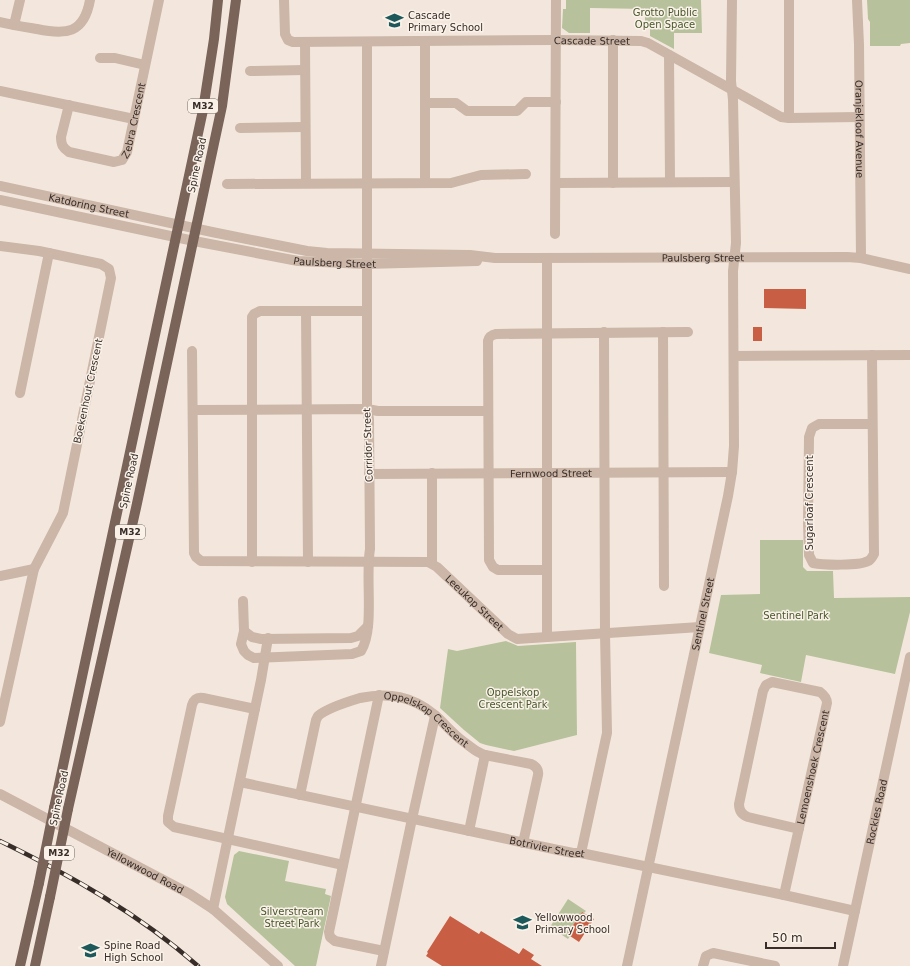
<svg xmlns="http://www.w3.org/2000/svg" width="910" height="966" font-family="'DejaVu Sans',sans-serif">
<rect width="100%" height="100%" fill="#f3e7dd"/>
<g fill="#b7c29c">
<polygon points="566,0 701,0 702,33 674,33 674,49 650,36 650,26 645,26 645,9 590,8 590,33 569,33 562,28 563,9 566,9"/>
<polygon points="867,0 910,0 910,43 901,44 900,46 870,46 870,22 868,19"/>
<polygon points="760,540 803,540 803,567 807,571 833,571 834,598 910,597 910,612 895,674 806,655 801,682 760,673 762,665 709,653 721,595 760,594"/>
<polygon points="506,641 518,646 576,642 577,735 514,751 486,745 480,743 464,730 440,708 448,649 457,651"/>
<polygon points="239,851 289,861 285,881 326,889 325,894 331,896 316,966 295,966 227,904 225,897 234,855"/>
<polygon points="568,899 586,911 584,913 582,912 567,934 570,936 568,939 550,927"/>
</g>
<g fill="#c85f45">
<polygon points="764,289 806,289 806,309 764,308"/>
<rect x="753" y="327" width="9" height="14"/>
<polygon points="582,912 594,919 579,942 567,934"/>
<polygon points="450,916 479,934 481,931 519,954 523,948 534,955 531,959 542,966 442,966 426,956 428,953 427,952"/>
</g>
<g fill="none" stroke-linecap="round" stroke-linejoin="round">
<g stroke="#cbb6a8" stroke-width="10">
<path id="s1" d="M284,0l1,34 3,6 5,2 263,-2 85,1 7,2 133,74 8,1 70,-1"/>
<polyline points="789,0 789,118"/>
<path id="s2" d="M857,0l2,45 2,213"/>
<path d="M0,22c12,3 25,5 37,7 29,6 47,5 53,-29"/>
<polyline points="14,25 20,0"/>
<polyline points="613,40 613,183"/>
<polyline points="305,42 306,183"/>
<polyline points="669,55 670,182"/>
<polyline points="100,58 115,58 145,65"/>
<polyline points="250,71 305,70"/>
<polyline points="0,91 134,119"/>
<polyline points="426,103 456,103 467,111 517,111 526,102 556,102"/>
<path id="s3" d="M69,105l-8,32c0,8 2,11 8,15l45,10 8,-2 5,-8 32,-152"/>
<polyline points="240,128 305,127"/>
<polyline points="425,183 425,41"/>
<polyline points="556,183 734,182"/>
<polyline points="227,184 451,183 481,175 526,174"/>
<path id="s4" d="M0,186l212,46 95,19 20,2 143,2 25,3h37l315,-1 14,1 49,11"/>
<path id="s5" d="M0,200l194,41 104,20 68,3 111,-3"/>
<polyline points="555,234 556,0"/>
<polyline points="0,246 39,251 101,264 109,269 111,278 63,513 34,569 0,722"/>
<polyline points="547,258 547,637"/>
<polyline points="306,311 308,562"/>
<polyline points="663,332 664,586"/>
<path id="s6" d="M192,351l2,202 2,4 5,4 227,1 9,5 71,67 9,5 183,-12"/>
<path d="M872,355l2,199c-2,3 -3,6 -6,7 -8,5 -45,4 -55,2l-4,-8 -1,-33 1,-85 3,-9 7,-4h53"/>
<polyline points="734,356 910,355"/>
<polyline points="20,393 49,253"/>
<polyline points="193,410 367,409 378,411 488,411"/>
<polyline points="432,473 432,563"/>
<path id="s7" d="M369,474l363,-2"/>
<polyline points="252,562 252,317 254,314 260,311 366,311"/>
<path d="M547,570h-49l-5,-3 -4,-7 -1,-219c1,-4 3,-6 8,-7l192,-2"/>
<polyline points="0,576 34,569"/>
<path d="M243,601l1,30 -3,13 3,7 4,4 6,3 98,-4 9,-3c14,-22 4,-73 9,-102l-1,-130 -2,-10v-367"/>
<polyline points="244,631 252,637 261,639 351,638 358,636 368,626"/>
<polyline points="379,695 329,932 330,937 335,941 384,951"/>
<path d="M255,709l-52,-11c-6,-1 -9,1 -11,7l-24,111v6l6,5 169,38"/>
<path id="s8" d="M240,782l318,68 15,3h8l203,42 71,16"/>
<path id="s9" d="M0,794l190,100 23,15 65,57"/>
<path id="s10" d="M300,795l16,-75 2,-4c8,-7 32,-15 42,-18 29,-6 52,-2 75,17 10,9 18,19 29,27 7,5 13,11 21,13l46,9c5,2 8,6 7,11l-15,68"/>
<polyline points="469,831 485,755"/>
<polyline points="581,853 607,733 605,633 604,332"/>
<path id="s11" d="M784,895l43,-192c0,-5 -3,-8 -7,-11l-48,-10 -6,3 -3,6 -24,113c0,7 3,11 9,13l51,12"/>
<polyline points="213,909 261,680 268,638"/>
<polyline points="381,966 412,819 435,716"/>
<path id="s12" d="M627,966l101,-470 4,-24 2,-26 -1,-175 3,-28 -3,-143 -2,-19 1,-81"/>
<polyline points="703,966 706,956 713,953 775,966"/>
<path id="s13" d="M843,966l67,-309"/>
</g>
<g stroke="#7a6359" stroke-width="10">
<polyline points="54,808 203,110 214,39 218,0"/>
<polyline points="68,809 136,508 222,106 236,0"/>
<polyline points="20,966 39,883"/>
<polyline points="35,966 50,897"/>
</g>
<defs>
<path id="rail" d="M0,841c70,34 139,73 198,125"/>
</defs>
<use href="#rail" stroke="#382d28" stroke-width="4.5"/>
<use href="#rail" stroke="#faf2e9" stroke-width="3" stroke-dasharray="9" stroke-linecap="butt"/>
<g stroke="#7a6359" stroke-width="10">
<polyline points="39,883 54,808"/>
<polyline points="50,897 68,809"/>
</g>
</g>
<defs>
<symbol id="school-bare" viewBox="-9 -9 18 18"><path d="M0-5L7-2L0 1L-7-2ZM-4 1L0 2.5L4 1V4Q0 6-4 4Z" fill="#1d595a" stroke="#faf2e9" stroke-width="2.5" paint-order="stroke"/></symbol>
</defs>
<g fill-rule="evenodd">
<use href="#school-bare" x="382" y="8" width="25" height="25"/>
<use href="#school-bare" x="510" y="910" width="25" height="25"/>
<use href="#school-bare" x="78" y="938" width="25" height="25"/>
</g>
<g text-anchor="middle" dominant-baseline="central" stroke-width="3" stroke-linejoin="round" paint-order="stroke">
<g fill="#faf2e9" stroke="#726862" stroke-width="1">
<rect x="188" y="99" width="30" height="14" rx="3"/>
<rect x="115" y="525" width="30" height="14" rx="3"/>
<rect x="44" y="846" width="30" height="14" rx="3"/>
</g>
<g font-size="9" font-weight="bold" fill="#382d28">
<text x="203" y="106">M32</text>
<text x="130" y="532">M32</text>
<text x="59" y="853">M32</text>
</g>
<g font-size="10" fill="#49572c" stroke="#faf2e9">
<text x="665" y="12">Grotto Public<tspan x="665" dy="12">Open Space</tspan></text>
<text x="796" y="615">Sentinel Park</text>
<text x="513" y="692">Oppelskop<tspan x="513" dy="12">Crescent Park</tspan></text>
<text x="292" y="911">Silverstream<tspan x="292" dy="12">Street Park</tspan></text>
</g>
<g font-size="10" fill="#382d28" stroke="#faf2e9" text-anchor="start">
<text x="408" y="15">Cascade<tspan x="408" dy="12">Primary School</tspan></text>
<text x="535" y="917">Yellowwood<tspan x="535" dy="12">Primary School</tspan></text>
<text x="104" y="945">Spine Road<tspan x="104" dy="12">High School</tspan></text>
</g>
<g font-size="10" fill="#382d28" stroke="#faf2e9">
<text stroke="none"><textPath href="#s1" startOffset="345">Cascade Street</textPath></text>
<text stroke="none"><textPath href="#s3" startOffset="147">Zebra Crescent</textPath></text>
<text stroke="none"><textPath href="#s2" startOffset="129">Oranjekloof Avenue</textPath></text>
<text transform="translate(197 165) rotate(-78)">Spine Road</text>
<text stroke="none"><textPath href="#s4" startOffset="91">Katdoring Street</textPath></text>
<text stroke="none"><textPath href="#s4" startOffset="710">Paulsberg Street</textPath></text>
<text stroke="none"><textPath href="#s5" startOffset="341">Paulsberg Street</textPath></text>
<text transform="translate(88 391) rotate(-78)">Boekenhout Crescent</text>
<text transform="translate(368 445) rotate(-92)">Corridor Street</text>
<text stroke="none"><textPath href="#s7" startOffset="182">Fernwood Street</textPath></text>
<text transform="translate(129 481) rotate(-78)">Spine Road</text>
<text transform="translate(809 503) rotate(-90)">Sugarloaf Crescent</text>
<text stroke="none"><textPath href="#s6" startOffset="502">Leeukop Street</textPath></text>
<text stroke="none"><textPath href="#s12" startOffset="360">Sentinel Street</textPath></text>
<text stroke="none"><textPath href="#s10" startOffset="201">Oppelskop Crescent</textPath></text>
<text stroke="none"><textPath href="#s11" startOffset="131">Lemoenshoek Crescent</textPath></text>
<text transform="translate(59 798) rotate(-78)">Spine Road</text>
<text stroke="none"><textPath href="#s13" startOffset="158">Rockies Road</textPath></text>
<text stroke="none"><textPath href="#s8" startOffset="314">Botrivier Street</textPath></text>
<text stroke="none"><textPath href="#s9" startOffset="164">Yellowwood Road</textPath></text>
</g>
</g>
<path d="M766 942v6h69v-6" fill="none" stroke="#382d28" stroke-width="2"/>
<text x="772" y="942" font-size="12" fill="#382d28" stroke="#faf2e9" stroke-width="3" paint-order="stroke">50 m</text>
</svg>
